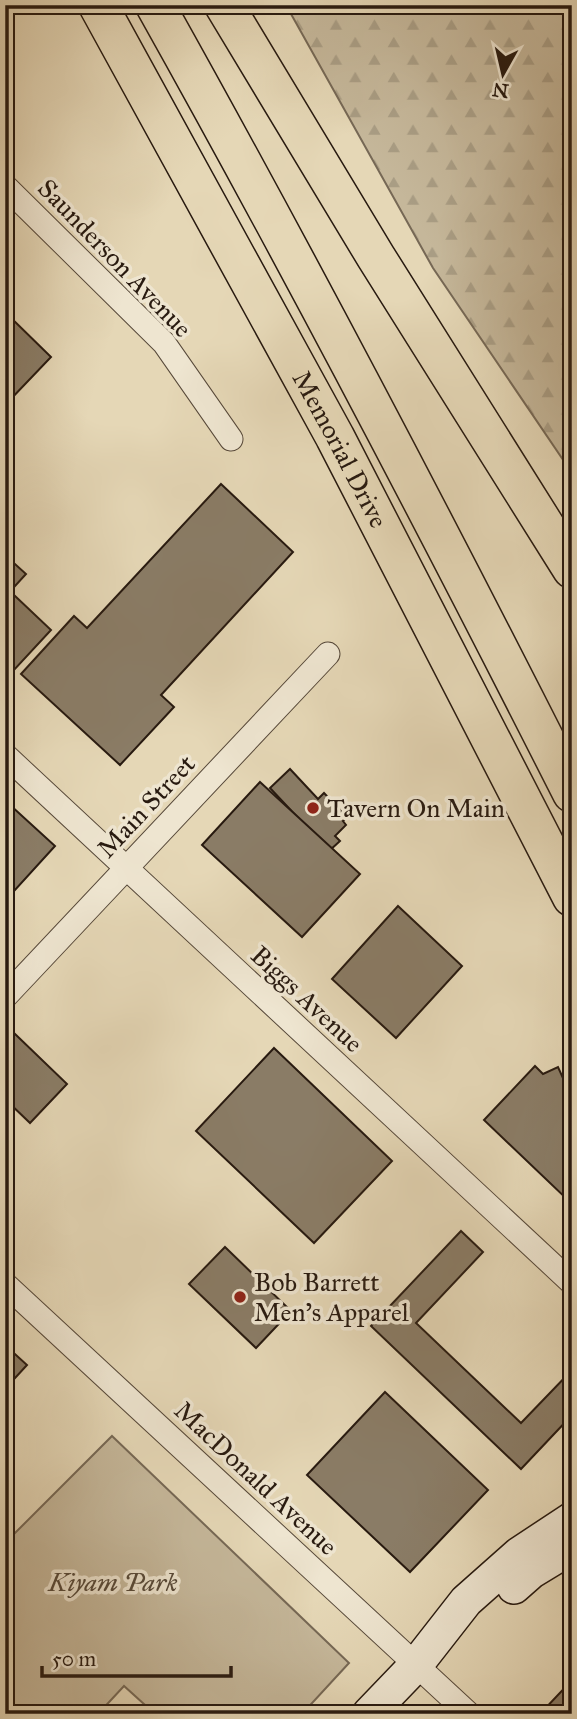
<svg xmlns="http://www.w3.org/2000/svg" width="577" height="1719" font-family="'IM FELL Great Primer',serif">
<defs>
<pattern id="forest-firs" width="22" height="20" patternUnits="userSpaceOnUse" patternTransform="scale(1.75)"><rect width="22" height="20" fill="#c5b79a"/><path d="M5 1l3.5 6h-7zM16 11l3.5 6h-7z" fill="#a99d84"/></pattern>
</defs>
<rect width="100%" height="100%" fill="#e5d7b6"/>
<filter id="stains"><feTurbulence type="fractalNoise" baseFrequency=".00286" numOctaves="4"/><feColorMatrix values="0 0 0 0 .2 0 0 0 0 .09 0 0 0 0 .02 0 0 0 .5 -.17"/></filter>
<radialGradient id="worn" r=".72"><stop offset=".6" stop-color="#630" stop-opacity="0"/><stop offset="1" stop-color="#630" stop-opacity=".3"/></radialGradient>
<polygon fill="url(#forest-firs)" stroke="#766855" stroke-width="2" points="286,5 572,5 572,473 433,268"/>
<polygon fill="#c5b79a" stroke="#766855" stroke-width="2" points="112,1436 349,1663 302,1714 155,1714 124,1686 98,1714 5,1714 5,1543"/>
<g fill="#8a7c66" stroke="#281a10" stroke-width="2">
<polygon points="5,312 51,357 7,403 5,401"/>
<polygon points="221,484 293,552 161,695 174,707 120,765 21,674 74,616 87,628"/>
<polygon points="5,555 26,574 5,597"/>
<polygon points="14,595 51,630 14,670 5,663 5,605"/>
<polygon points="290,769 318,799 324,793 347,817 343,821 346,825 335,836 340,841 329,851 270,788"/>
<polygon points="260,782 360,874 302,937 202,845"/>
<polygon points="9,804 55,846 5,901 5,808"/>
<polygon points="398,906 462,966 396,1038 332,979"/>
<polygon points="14,1033 67,1084 30,1123 5,1099 5,1042"/>
<polygon points="274,1048 392,1161 314,1243 196,1131"/>
<polygon points="535,1066 543,1074 558,1067 572,1098 572,1204 484,1120"/>
<polygon points="461,1231 483,1252 416,1323 521,1423 572,1370 572,1415 521,1469 371,1326"/>
<polygon points="225,1247 291,1311 256,1348 189,1284"/>
<polygon points="5,1345 27,1365 5,1389"/>
<polygon points="385,1392 488,1490 410,1572 307,1475"/>
<polygon points="572,1680 572,1714 540,1714"/>
</g>
<g fill="none" stroke-linecap="round" stroke-linejoin="round">
<defs>
<g id="minor">
<polyline points="5,186 164,343 231,439"/>
<polyline points="5,755 572,1283"/>
<polyline points="5,997 328,654"/>
<polyline points="5,1284 469,1714"/>
</g>
<g id="secondary">
<polyline points="514,1587 531,1572 572,1547"/>
<polyline points="369,1714 416,1665 466,1601 519,1554 572,1519"/>
</g>
<g id="trunk">
<path id="s1" d="M98,5l237,432 237,460"/>
<path d="M155,5c145,259 283,523 417,788"/>
</g>
<polyline id="motorway" points="224,5 376,257 572,569"/>
</defs>
<use href="#minor" stroke="#57493a" stroke-width="25"/>
<use href="#secondary" stroke="#281a10" stroke-width="36"/>
<use href="#trunk" stroke="#281a10" stroke-width="41"/>
<use href="#motorway" stroke="#281a10" stroke-width="41"/>
<use href="#minor" stroke="#eee5d0" stroke-width="23"/>
<use href="#secondary" stroke="#eee5d0" stroke-width="33"/>
<use href="#trunk" stroke="#e5d7b6" stroke-width="38"/>
<use href="#motorway" stroke="#e5d7b6" stroke-width="38"/>
</g>
<g fill="#8f2418" stroke="#eee5d0" stroke-width="2.5">
<circle cx="313" cy="808" r="7"/>
<circle cx="240" cy="1297" r="7"/>
</g>
<g text-anchor="middle" dominant-baseline="central" stroke-width="7" stroke-linejoin="round" paint-order="stroke">
<g font-size="26" fill="#281a10" stroke="#eee5d0">
<text transform="translate(115 258) rotate(46)">Saunderson Avenue</text>
<text stroke="none"><textPath href="#s1" startOffset="506">Memorial Drive</textPath></text>
<text transform="translate(146 806) rotate(-47)">Main Street</text>
<text transform="translate(307 999) rotate(43)">Biggs Avenue</text>
<text transform="translate(256 1478) rotate(43)">MacDonald Avenue</text>
</g>
<g font-size="26" fill="#281a10" stroke="#eee5d0" text-anchor="start">
<text x="327" y="808">Tavern On Main</text>
<text x="254" y="1282">Bob Barrett<tspan x="254" dy="30">Men's Apparel</tspan></text>
</g>
<g font-size="26" font-style="italic" fill="#574939" stroke="#eee5d0">
<text x="113" y="1582">Kiyam Park</text>
</g>
</g>
<rect width="577" height="1719" fill="none" stroke="#e5d7b6" stroke-width="28"/>
<rect x="7" y="7" width="563" height="1705" fill="none" stroke="#281a10" stroke-width="3.5"/>
<rect x="14" y="14" width="549" height="1691" fill="none" stroke="#281a10" stroke-width="2"/>
<g transform="translate(503 74) rotate(188)" stroke="#eee5d0" stroke-width="5" paint-order="stroke">
<path d="M0-5L12 26L0 18L-12 26Z" fill="#281a10"/>
<text y="-10" font-size="19" font-weight="bold" text-anchor="middle" fill="#281a10">N</text>
</g>
<path d="M42 1666v10h189v-10" fill="none" stroke="#281a10" stroke-width="3.5"/>
<text x="52" y="1666" font-size="21" fill="#281a10" stroke="#eee5d0" stroke-width="5" paint-order="stroke">50 m</text>
<rect width="100%" height="100%" filter="url(#stains)"/>
<rect width="100%" height="100%" fill="url(#worn)"/>
</svg>
